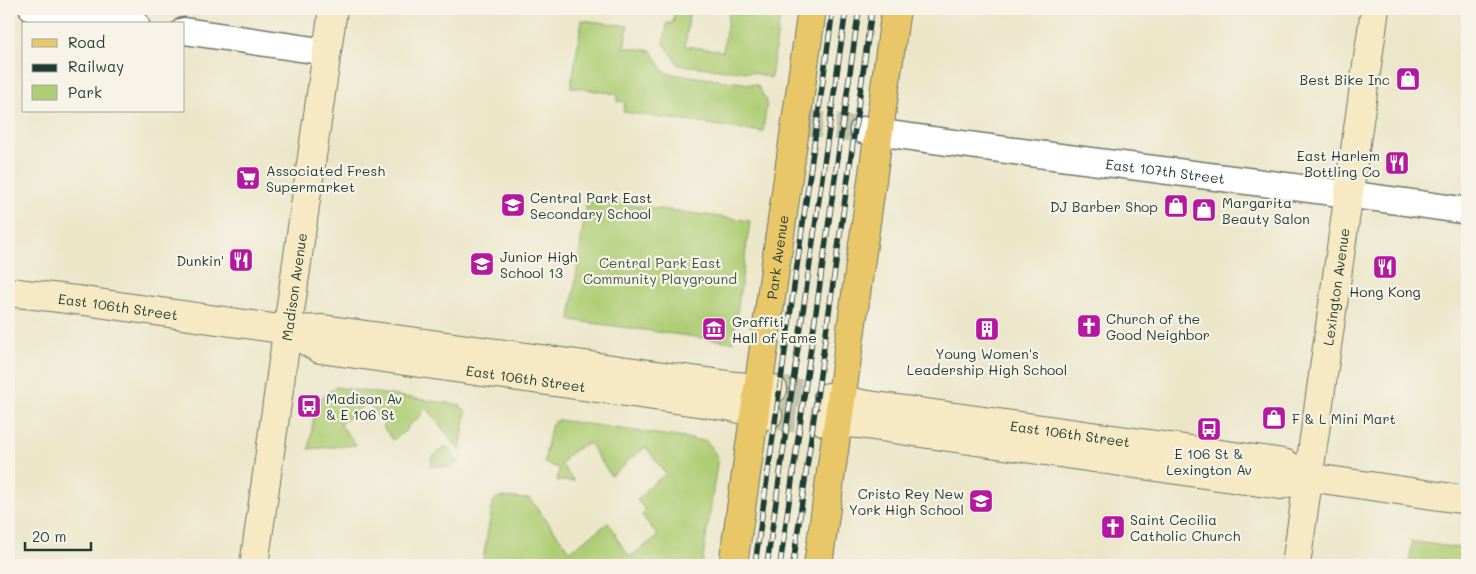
<svg xmlns="http://www.w3.org/2000/svg" width="1476" height="574" font-family="Mali,sans-serif">
<rect width="100%" height="100%" fill="#f7f3e8"/>
<filter id="ink" filterUnits="userSpaceOnUse"><feTurbulence type="fractalNoise" baseFrequency=".02" numOctaves="2"/><feDisplacementMap in="SourceGraphic" scale="10" xChannelSelector="R" yChannelSelector="G"/><feConvolveMatrix kernelMatrix="1 2 1 2 8 2 1 2 1" color-interpolation-filters="sRGB"/></filter>
<filter id="wash" filterUnits="userSpaceOnUse"><feTurbulence type="fractalNoise" baseFrequency=".0096" numOctaves="4" result="noise"/><feDisplacementMap in="SourceGraphic" scale="20" xChannelSelector="R" yChannelSelector="G"/><feGaussianBlur stdDeviation="1.12" result="paint"/><feColorMatrix in="noise" values="0 0 0 0 0 0 0 0 0 0 0 0 0 0 0 0 0 1.4 0 .05"/><feComposite in="paint" operator="in"/></filter>
<g filter="url(#wash)">
<rect width="100%" height="100%" fill="#ece6c9"/>
<g fill="#afcd74" stroke="#678554">
<polygon points="675,9 690,9 685,46 723,51 729,13 755,16 762,9 781,9 771,78 756,73 679,65 664,43 667,23 673,23"/>
<polygon points="582,20 628,26 624,47 652,51 664,72 674,74 757,85 767,101 763,132 623,112 625,102 617,101 617,94 571,87"/>
<polygon points="587,199 750,221 733,342 570,320"/>
<polygon points="335,387 460,405 466,412 460,451 427,408 422,412 423,414 407,427 408,429 393,440 382,426 384,424 368,403 340,424 356,445 309,449 316,402"/>
<polygon points="559,420 706,441 718,457 702,565 482,565 493,502 496,498 500,497 530,499 570,551 608,523 616,534 615,536 630,557 658,536 642,515 646,511 637,500 646,493 645,490 666,474 646,447 624,463 625,465 611,476 589,443 583,446 582,445 564,458 566,460 561,464 574,481 557,481 559,468 544,463 551,427 553,423"/>
<polygon points="446,446 457,461 457,464 451,467 429,466 432,461 431,458"/>
<polygon points="1410,541 1467,549 1467,565 1409,565 1412,542"/>
</g>
</g>
<g filter="url(#ink)">
<g fill="none" stroke-linecap="round" stroke-linejoin="round">
<polyline stroke="#c3c4ab" stroke-width="26" stroke-dasharray="26 13" stroke-linecap="butt" points="797,121 863,130"/>
<g stroke="#c3c4ab" stroke-width="28" stroke-dasharray="28 14" stroke-linecap="butt">
<polyline points="773,389 828,397"/>
<polyline points="768,415 825,422"/>
</g>
<defs>
<g id="street">
<polyline points="33,9 136,24"/>
<polyline points="184,31 327,52"/>
<path id="s1" d="M863,130c201,30 403,51 604,81"/>
</g>
<g id="secondary">
<path id="s2" d="M9,292l75,9 203,29 36,-1 413,57 37,3"/>
<path id="s3" d="M287,330l33,19 412,58 36,8"/>
<path id="s4" d="M828,397l34,7 422,59 24,14 159,23"/>
<polyline points="825,422 859,424 1280,485 1308,477"/>
<path id="s5" d="M254,565l79,-556"/>
<path id="s6" d="M1296,565l79,-556"/>
</g>
<g id="primary">
<path id="s7" d="M733,565l79,-556"/>
<polyline points="818,565 896,9"/>
</g>
</defs>
<use href="#street" stroke="#677868" stroke-width="29"/>
<use href="#secondary" stroke="#677868" stroke-width="30"/>
<use href="#primary" stroke="#677868" stroke-width="30"/>
<use href="#street" stroke="#fff" stroke-width="26"/>
<use href="#secondary" stroke="#f6e9c3" stroke-width="28"/>
<use href="#primary" stroke="#e9c769" stroke-width="28"/>
<defs>
<g id="rail">
<polyline points="755,565 833,9"/>
<polyline points="767,565 846,9"/>
<polyline points="780,565 859,9"/>
<polyline points="793,565 872,9"/>
</g>
</defs>
<use href="#rail" stroke="#1f3d34" stroke-width="5.5"/>
<use href="#rail" stroke="#f7f3e8" stroke-width="4" stroke-dasharray="11" stroke-linecap="butt"/>
</g>
</g>
<defs>
<symbol id="shop-square" viewBox="-11 -11 22 22"><rect x="-9" y="-9" width="18" height="18" rx="4" fill="#b5179e" stroke="#f7f3e8"/><path d="M-5-2.5h2.3a2.7 3.5 0 0 1 5.4 0H5L5.5 6h-11ZM-1.5-2.5h3a1.5 2.3 0 0 0-3 0Z" fill="#fff"/></symbol>
<symbol id="restaurant-square" viewBox="-11 -11 22 22"><rect x="-9" y="-9" width="18" height="18" rx="4" fill="#b5179e" stroke="#f7f3e8"/><path d="M-5-6h1v4h1v-4h1v4h1v-4h1v5L-1.5 .5V6h-2V.5L-5-1ZM5-6V6H3V1.5H1.5Q1.5-4 5-6Z" fill="#fff"/></symbol>
<symbol id="supermarket-square" viewBox="-11 -11 22 22"><rect x="-9" y="-9" width="18" height="18" rx="4" fill="#b5179e" stroke="#f7f3e8"/><path d="M-6-5.5h2.5l.6 2H6L4.5 2H-2.5L-4.4-4H-6ZM-1.5 3.2a1.3 1.3 0 1 0 .1 0ZM3 3.2a1.3 1.3 0 1 0 .1 0Z" fill="#fff"/></symbol>
<symbol id="school-square" viewBox="-11 -11 22 22"><rect x="-9" y="-9" width="18" height="18" rx="4" fill="#b5179e" stroke="#f7f3e8"/><path d="M0-5L7-2L0 1L-7-2ZM-4 1L0 2.5L4 1V4Q0 6-4 4Z" fill="#fff"/></symbol>
<symbol id="church-square" viewBox="-11 -11 22 22"><rect x="-9" y="-9" width="18" height="18" rx="4" fill="#b5179e" stroke="#f7f3e8"/><path d="M-1.2-6h2.4v3.5h3.3v2.4h-3.3V6h-2.4V-.1h-3.3v-2.4h3.3Z" fill="#fff"/></symbol>
<symbol id="museum-square" viewBox="-11 -11 22 22"><rect x="-9" y="-9" width="18" height="18" rx="4" fill="#b5179e" stroke="#f7f3e8"/><path d="M0-6L6-3V-2H-6V-3ZM-5-1h2V3h-2ZM-1-1h2V3h-2ZM3-1h2V3H3ZM-6 4H6V6H-6Z" fill="#fff"/></symbol>
<symbol id="building-square" viewBox="-11 -11 22 22"><rect x="-9" y="-9" width="18" height="18" rx="4" fill="#b5179e" stroke="#f7f3e8"/><path d="M-4-6H4V6H1V3H-1V6H-4ZM-2.5-4.3h1.7v1.8h-1.7ZM.8-4.3h1.7v1.8H.8ZM-2.5-1h1.7V.8h-1.7ZM.8-1h1.7V.8H.8Z" fill="#fff"/></symbol>
<symbol id="bus-square" viewBox="-11 -11 22 22"><rect x="-9" y="-9" width="18" height="18" rx="4" fill="#b5179e" stroke="#f7f3e8"/><path d="M-5-6H5V4H4V6H2V4H-2V6H-4V4H-5ZM-3.5-4V0h7V-4ZM-3.5 1.2v1.5H-2V1.2ZM2 1.2v1.5H3.5V1.2Z" fill="#fff"/></symbol>
</defs>
<g fill-rule="evenodd">
<use href="#shop-square" x="1394" y="65" width="28" height="28"/>
<use href="#restaurant-square" x="1383" y="149" width="28" height="28"/>
<use href="#supermarket-square" x="234" y="164" width="28" height="28"/>
<use href="#school-square" x="499" y="191" width="28" height="28"/>
<use href="#shop-square" x="1162" y="192" width="28" height="28"/>
<use href="#shop-square" x="1190" y="196" width="28" height="28"/>
<use href="#restaurant-square" x="227" y="246" width="28" height="28"/>
<use href="#school-square" x="468" y="250" width="28" height="28"/>
<use href="#restaurant-square" x="1371" y="253" width="28" height="28"/>
<use href="#church-square" x="1075" y="312" width="28" height="28"/>
<use href="#museum-square" x="700" y="315" width="28" height="28"/>
<use href="#building-square" x="973" y="315" width="28" height="28"/>
<use href="#bus-square" x="295" y="392" width="28" height="28"/>
<use href="#shop-square" x="1260" y="404" width="28" height="28"/>
<use href="#bus-square" x="1195" y="415" width="28" height="28"/>
<use href="#school-square" x="967" y="487" width="28" height="28"/>
<use href="#church-square" x="1099" y="513" width="28" height="28"/>
</g>
<g text-anchor="middle" dominant-baseline="central" stroke-width="4.5" stroke-linejoin="round" paint-order="stroke">
<g font-size="14" fill="#1f3d34" stroke="#f7f3e8" text-anchor="start">
<text x="1390" y="79" text-anchor="end">Best Bike Inc</text>
<text x="1380" y="155" text-anchor="end">East Harlem<tspan x="1380" dy="16">Bottling Co</tspan></text>
<text x="266" y="170">Associated Fresh<tspan x="266" dy="16">Supermarket</tspan></text>
<text x="530" y="197">Central Park East<tspan x="530" dy="16">Secondary School</tspan></text>
<text x="1222" y="202">Margarita<tspan x="1222" dy="16">Beauty Salon</tspan></text>
<text x="1158" y="206" text-anchor="end">DJ Barber Shop</text>
<text x="500" y="256">Junior High<tspan x="500" dy="16">School 13</tspan></text>
<text x="224" y="260" text-anchor="end">Dunkin'</text>
<text x="1385" y="291" text-anchor="middle">Hong Kong</text>
<text x="1106" y="318">Church of the<tspan x="1106" dy="16">Good Neighbor</tspan></text>
<text x="732" y="321">Graffiti<tspan x="732" dy="16">Hall of Fame</tspan></text>
<text x="987" y="353" text-anchor="middle">Young Women's<tspan x="987" dy="16">Leadership High School</tspan></text>
<text x="326" y="398">Madison Av<tspan x="326" dy="16">&amp; E 106 St</tspan></text>
<text x="1292" y="418">F &amp; L Mini Mart</text>
<text x="1209" y="453" text-anchor="middle">E 106 St &amp;<tspan x="1209" dy="16">Lexington Av</tspan></text>
<text x="964" y="493" text-anchor="end">Cristo Rey New<tspan x="964" dy="16">York High School</tspan></text>
<text x="1130" y="519">Saint Cecilia<tspan x="1130" dy="16">Catholic Church</tspan></text>
</g>
<g font-size="14" fill="#1f3d34" stroke="#f7f3e8">
<text stroke="none"><textPath href="#s1" startOffset="305">East 107th Street</textPath></text>
<text stroke="none"><textPath href="#s7" startOffset="311">Park Avenue</textPath></text>
<text stroke="none"><textPath href="#s5" startOffset="281">Madison Avenue</textPath></text>
<text stroke="none"><textPath href="#s6" startOffset="281">Lexington Avenue</textPath></text>
<text stroke="none"><textPath href="#s2" startOffset="110">East 106th Street</textPath></text>
<text stroke="none"><textPath href="#s3" startOffset="246">East 106th Street</textPath></text>
<text stroke="none"><textPath href="#s4" startOffset="245">East 106th Street</textPath></text>
</g>
<g font-size="14" fill="#3c5a41" stroke="#f7f3e8">
<text x="660" y="262">Central Park East<tspan x="660" dy="16">Community Playground</tspan></text>
</g>
</g>
<rect width="1476" height="574" fill="none" stroke="#f7f3e8" stroke-width="30"/>
<rect x="22" y="22" width="162" height="90" fill="#f7f3e8" stroke="#a1aaa0"/>
<rect x="32" y="39" width="25" height="8" fill="#e9c769" stroke="#a1aaa0"/>
<text x="68" y="48" font-size="15" fill="#1f3d34">Road</text>
<rect x="32" y="64" width="25" height="8" fill="#1f3d34" stroke="#a1aaa0"/>
<text x="68" y="72" font-size="15" fill="#1f3d34">Railway</text>
<rect x="32" y="85" width="25" height="15" fill="#afcd74" stroke="#a1aaa0"/>
<text x="68" y="98" font-size="15" fill="#1f3d34">Park</text>
<path d="M25 542v8h66v-8" fill="none" stroke="#1f3d34" stroke-width="2.5"/>
<text x="32" y="542" font-size="15" fill="#1f3d34" stroke="#f7f3e8" stroke-width="4" paint-order="stroke">20 m</text>
</svg>
